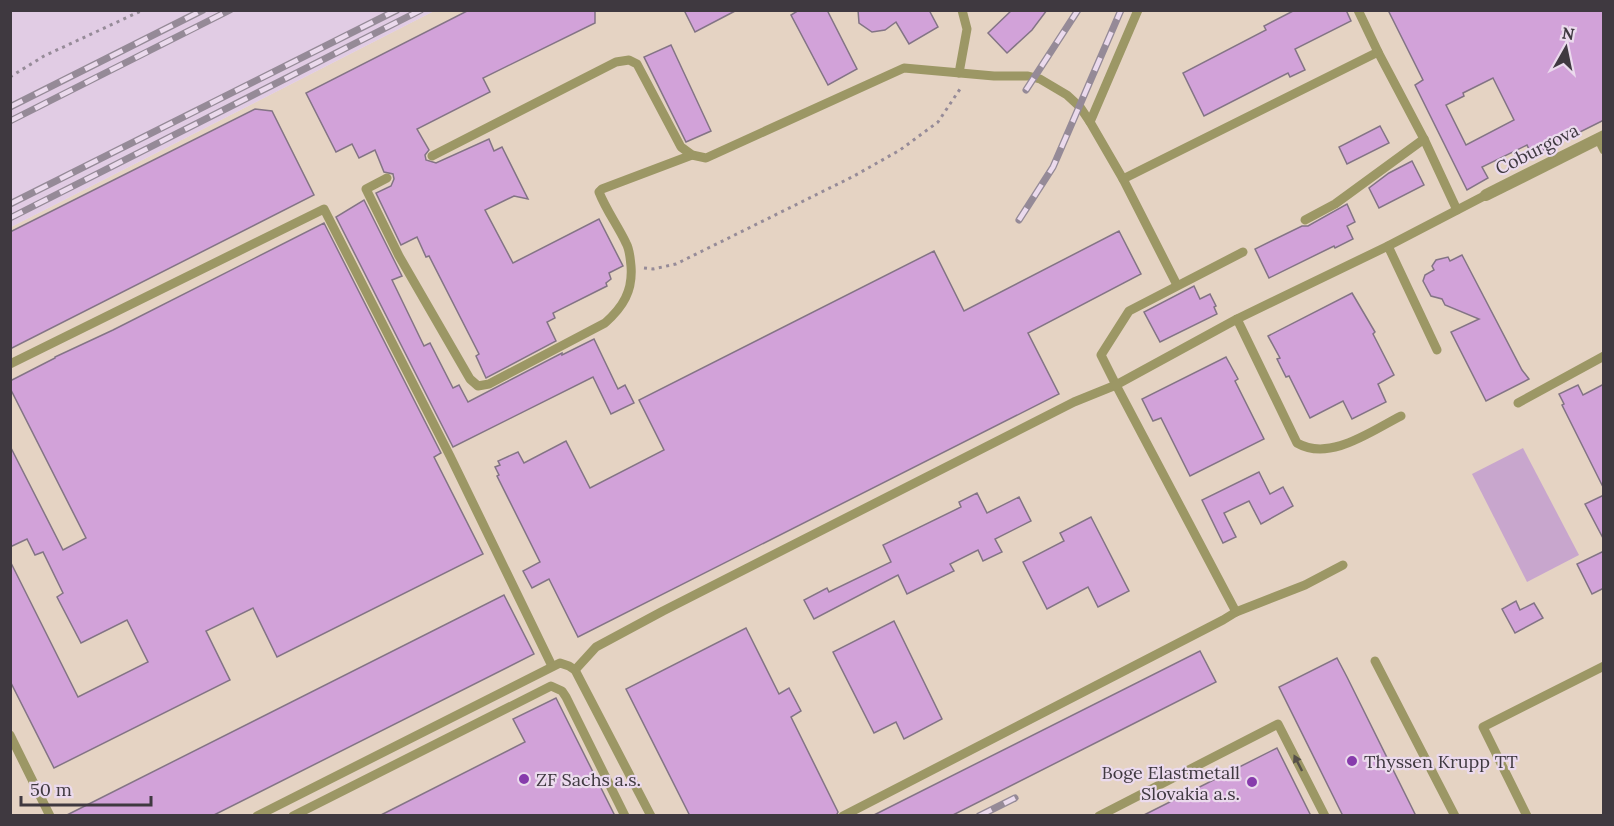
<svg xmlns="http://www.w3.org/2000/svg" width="1614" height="826" font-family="Lora,serif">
<rect width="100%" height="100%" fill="#ebdaed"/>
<polygon fill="#e5d3c3" points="434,11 1603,11 1603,815 11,816 11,227"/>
<polygon fill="#e1cce4" points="11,10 434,10 434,11 11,227"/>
<polygon fill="#c8a6cd" points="1523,448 1579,555 1527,582 1472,474"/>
<g fill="#d2a2d9" stroke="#837485" stroke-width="1.5" fill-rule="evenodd">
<polygon points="469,10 595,10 595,23 483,78 490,92 417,129 429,150 425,155 426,160 436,163 489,139 494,151 502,147 528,199 514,196 485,210 513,263 599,219 623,266 609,273 611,279 606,283 607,286 553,313 555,318 547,322 556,341 486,378 476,356 479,354 429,256 426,257 417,237 401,245 376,193 391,186 394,179 393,174 384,172 375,150 359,158 352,144 336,152 306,93"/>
<polygon points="684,10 737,10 695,32"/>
<polygon points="799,10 827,10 857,69 828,85 791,15"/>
<polygon points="858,10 929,10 938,27 909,44 896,22 885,30 872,32 859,23"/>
<polygon points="1012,10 1047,10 1032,30 1007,53 988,33"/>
<polygon points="1295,10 1346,10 1351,21 1295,49 1305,70 1290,77 1288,73 1204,116 1183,73 1266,30 1264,26"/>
<path d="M1388,10h216v110l-72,36 -5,-11 -45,22 6,11 -21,12 -52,-105 8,-5zM1493,78l21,42 -48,25 -20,-40 18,-9 -1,-3z"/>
<polygon points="671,45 711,131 686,142 644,57"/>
<polygon points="255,109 272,111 314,195 10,349 10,232"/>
<polygon points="1380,126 1389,143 1347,164 1339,147"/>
<polygon points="1412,161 1424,185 1379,208 1369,188 1389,173"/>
<polygon points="364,200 402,276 392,280 424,346 430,343 453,388 459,385 468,402 562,353 562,355 594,339 618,389 625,385 634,403 611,414 593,377 453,447 336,217"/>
<polygon points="1347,204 1355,222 1347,226 1353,239 1335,248 1334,246 1269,278 1255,249 1302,226 1308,226"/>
<polygon points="324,223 441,453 434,457 483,554 277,657 253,608 206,631 230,680 54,768 10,681 10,561 78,697 148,662 127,620 81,643 57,597 63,593 43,552 35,555 27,539 10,547 10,446 63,550 86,538 10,388 10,381 55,358 55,357 113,330"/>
<polygon points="1119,231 1141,274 1028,333 1059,394 578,637 549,579 532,588 523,571 540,562 497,476 499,475 495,467 500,465 498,461 518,452 524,463 566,441 590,488 664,450 639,400 934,251 964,311"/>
<polygon points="1462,255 1522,370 1529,379 1486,401 1451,332 1479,319 1445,305 1442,299 1431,296 1423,281 1425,275 1434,270 1432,266 1436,260 1448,257 1450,261"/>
<polygon points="1194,286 1200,299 1210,294 1216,306 1214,307 1217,314 1160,342 1144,312"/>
<polygon points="1352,293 1375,332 1373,334 1394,375 1378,384 1386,402 1352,419 1343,401 1310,418 1289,376 1286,377 1277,359 1280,358 1268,336"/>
<polygon points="1226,357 1238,379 1235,381 1264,439 1190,476 1161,418 1153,421 1142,399"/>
<polygon points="1604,384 1604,489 1562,405 1564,404 1559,394 1578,385 1583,395"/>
<polygon points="1259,472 1270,494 1283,487 1293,506 1261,524 1249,501 1224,513 1236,537 1223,543 1202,500"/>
<polygon points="977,493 987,513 1019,497 1031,521 995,539 1002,552 983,561 978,550 950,564 954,571 907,594 898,575 814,619 804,600 827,588 829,592 891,562 883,545 961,507 959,502"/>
<polygon points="1604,495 1604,540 1585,504"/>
<polygon points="1091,517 1129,591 1098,607 1088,587 1047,609 1023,562 1064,541 1060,533"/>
<polygon points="1604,551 1604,588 1592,594 1577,564"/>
<polygon points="504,595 534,654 212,816 65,816"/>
<polygon points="1516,601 1520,610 1534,603 1543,618 1515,633 1502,609"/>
<polygon points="894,621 942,719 904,739 896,722 874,733 833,652"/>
<polygon points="746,628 779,694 789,688 801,711 791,717 838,812 836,816 690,816 626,689"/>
<polygon points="1200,651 1216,682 1123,729 951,816 872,816"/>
<polygon points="1337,658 1347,677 1416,816 1343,816 1279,687"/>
<polygon points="556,698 615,816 379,816 525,742 513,719"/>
<polygon points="1277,748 1311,816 1142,816"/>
</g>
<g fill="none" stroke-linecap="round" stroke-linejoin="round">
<g stroke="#968b98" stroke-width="3" stroke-dasharray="3 4.5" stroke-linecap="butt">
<polyline points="10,77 44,56 143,10"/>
<polyline points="644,268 653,269 676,264 854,176 900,150 938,122 962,86"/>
</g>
<g stroke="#9c9765" stroke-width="9">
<polyline points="1358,10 1378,52 1424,139 1457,210"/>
<polyline points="959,73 967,29 962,10"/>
<polyline points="1090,122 1123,179 1177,285"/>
<polyline points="1598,138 1604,150"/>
<polyline points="432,156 616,62 629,60 637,64 681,147 692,155 706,158 904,68 994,76 1028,76 1040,79 1067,95 1080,107 1090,122 1138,10"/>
<path d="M387,178l-21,11 33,67 71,123 8,7 11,-2 116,-61c18,-16 28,-32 26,-57 -1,-8 -1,-16 -5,-23 -8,-17 -20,-33 -27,-51l3,-3 90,-34"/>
<polyline points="1123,179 1378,52"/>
<polyline points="1305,220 1335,204 1424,139"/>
<polyline points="1388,246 1437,350"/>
<path d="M1237,319l60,124c33,19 74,-12 104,-27"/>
<polyline points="10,364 324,209 450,456 552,666"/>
<polyline points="1518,403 1604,356"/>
<polyline points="1236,612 1305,585 1343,565"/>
<polyline points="1375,661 1455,816"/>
<polyline points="575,670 596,647 663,611 1074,402 1116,385 1101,355 1129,311 1243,252"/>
<polyline points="10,735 50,816"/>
<polyline points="257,816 560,663 569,666 575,670 651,816"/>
<polyline points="293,816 551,686 562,691 566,697 625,816"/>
<polyline points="843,816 1223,620 1236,612 1116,385 1237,319 1388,246 1486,195"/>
<polyline points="1099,816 1278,724 1325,816"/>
<polyline points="1527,816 1483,727 1604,666"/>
</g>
<polyline stroke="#9c9765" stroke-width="12" points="1486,195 1604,136"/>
<defs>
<g id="rail">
<polyline points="1026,90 1078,10"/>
<polyline points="10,107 203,10"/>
<polyline points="10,121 230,10"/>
<polyline points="10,204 397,10"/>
<polyline points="10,218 421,10"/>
<polyline points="1019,220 1053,167 1121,10"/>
<polyline points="979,816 1015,798"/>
</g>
</defs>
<use href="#rail" stroke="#958a97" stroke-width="7"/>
<use href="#rail" stroke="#ebdaed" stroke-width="4.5" stroke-dasharray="14" stroke-linecap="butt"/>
</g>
<defs><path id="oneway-solid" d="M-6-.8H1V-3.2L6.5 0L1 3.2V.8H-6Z" transform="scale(1.5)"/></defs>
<use fill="#565049" href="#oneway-solid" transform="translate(1298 763) rotate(-117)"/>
<g fill="#873bac" stroke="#ebdaed" stroke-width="2">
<circle cx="1352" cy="761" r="6"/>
<circle cx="524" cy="779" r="6"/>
<circle cx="1252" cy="782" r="6"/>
</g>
<g text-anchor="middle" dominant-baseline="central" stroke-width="4.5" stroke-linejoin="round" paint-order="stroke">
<g font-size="18" fill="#3f3940" stroke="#ebdaed">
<text transform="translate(1537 149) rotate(-27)">Coburgova</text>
</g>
<g font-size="18" fill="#3f3940" stroke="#ebdaed" text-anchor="start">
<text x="1364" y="761">Thyssen Krupp TT</text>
<text x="1240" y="772" text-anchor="end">Boge Elastmetall<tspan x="1240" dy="21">Slovakia a.s.</tspan></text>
<text x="536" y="779">ZF Sachs a.s.</text>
</g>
</g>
<rect width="1614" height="826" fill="none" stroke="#3f3940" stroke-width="24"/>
<g transform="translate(1566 48) rotate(9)" stroke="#ebdaed" stroke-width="4.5" paint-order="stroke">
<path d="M0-4.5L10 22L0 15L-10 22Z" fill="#3f3940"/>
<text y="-9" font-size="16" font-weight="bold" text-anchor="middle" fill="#3f3940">N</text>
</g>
<path d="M21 796v9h130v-9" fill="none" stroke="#3f3940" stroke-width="3"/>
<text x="30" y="796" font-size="18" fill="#3f3940" stroke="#ebdaed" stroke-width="4.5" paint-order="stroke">50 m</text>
</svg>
